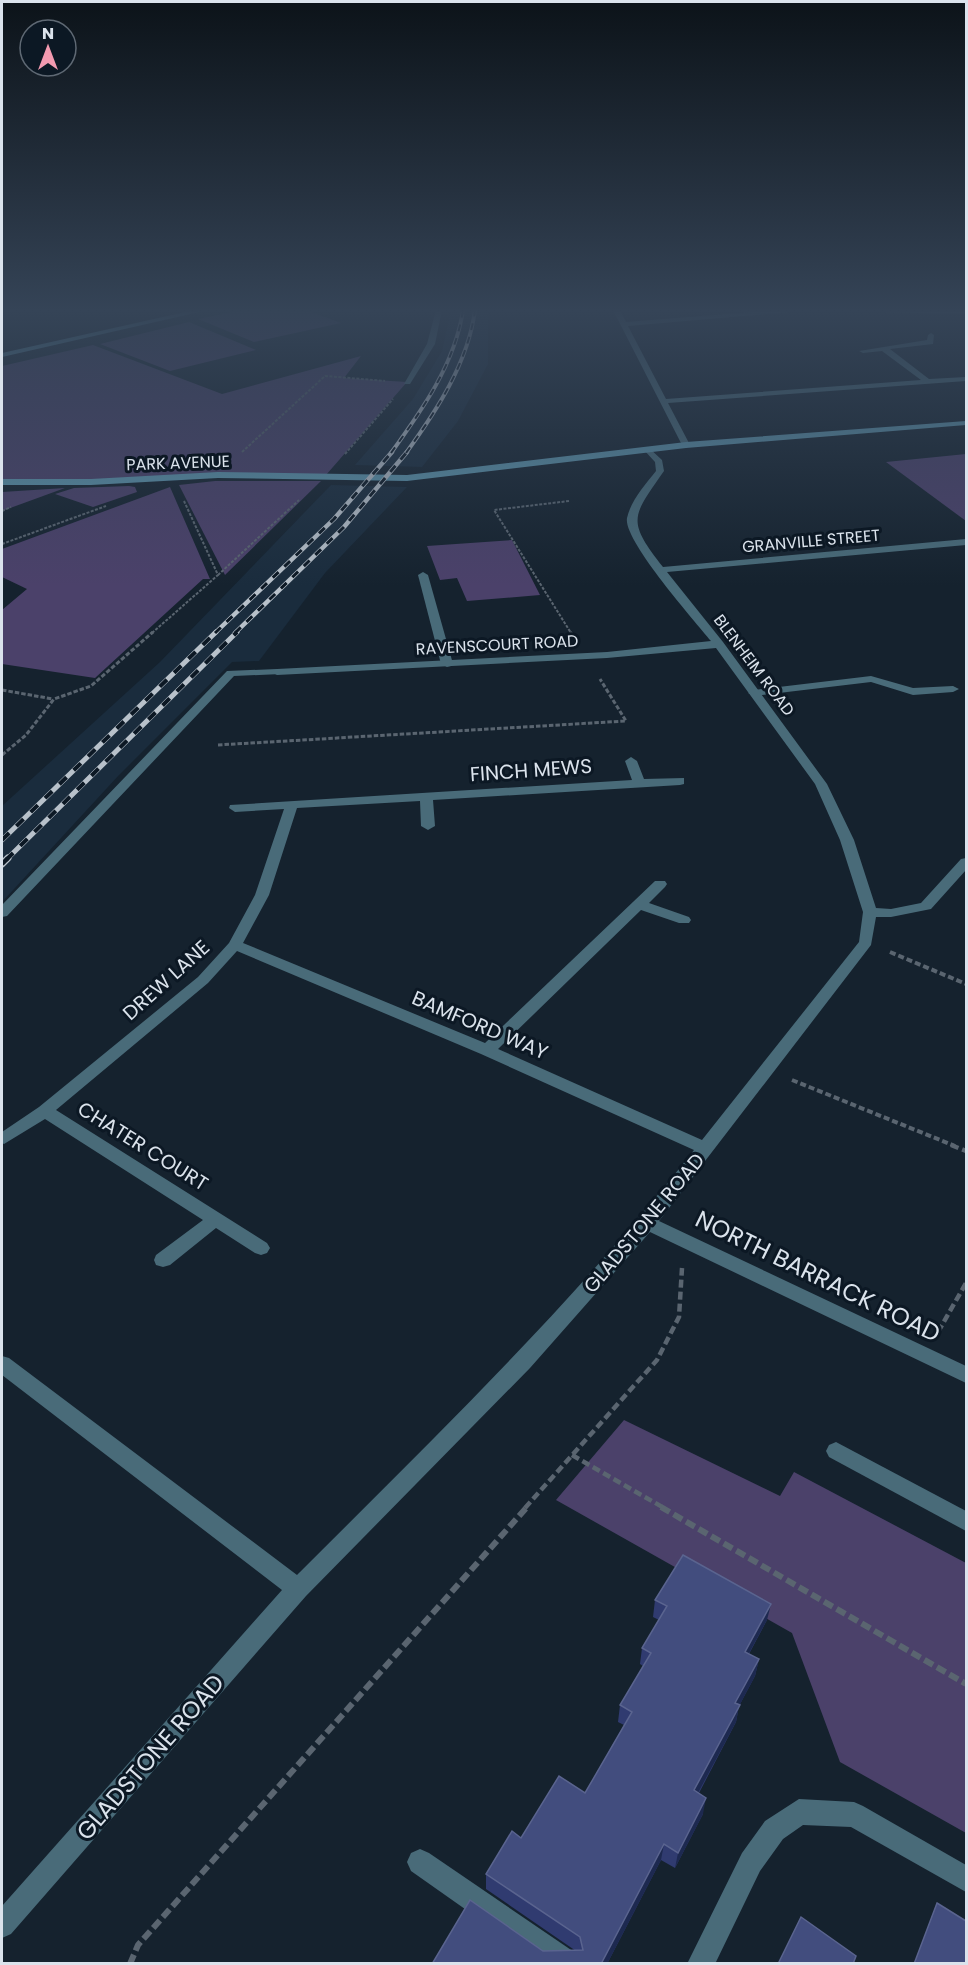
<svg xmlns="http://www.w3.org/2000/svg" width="968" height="1965" font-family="Poppins,sans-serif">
<rect width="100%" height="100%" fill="#15222e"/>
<g fill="#1a2c3d">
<polygon points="451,310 488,310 488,364 458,421 422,467 355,465 413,399 442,351"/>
<polygon points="331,485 407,487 325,573 259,661 232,662 119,775 2,902 2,806 160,662"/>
</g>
<g fill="#4b416a">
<polygon points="242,310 306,310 341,323 254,342 198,319"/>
<polygon points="189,322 256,350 170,371 100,344"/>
<polygon points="93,345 222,394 361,356 344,378 407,382 326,475 2,482 2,366"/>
<polygon points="966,454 966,521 886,462"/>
<polygon points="215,481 321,481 225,575 179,485"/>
<polygon points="129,486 135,487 137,492 93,507 55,494 74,488"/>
<polygon points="170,487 210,579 203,579 95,678 2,664 2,610 27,589 2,577 2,549"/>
<polygon points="65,488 2,511 2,492"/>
<polygon points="512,540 540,595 467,601 457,578 440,580 427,546"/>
<polygon points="624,1420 780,1496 794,1472 966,1563 966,1833 840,1762 792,1633 556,1500"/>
</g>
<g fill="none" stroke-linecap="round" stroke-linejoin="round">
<g stroke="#5a6570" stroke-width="2" stroke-dasharray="3 1.5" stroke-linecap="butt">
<polyline points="242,452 325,376 385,381"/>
<polyline points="345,454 393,399"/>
<polyline points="569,501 494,510 571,633"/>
<polyline points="2,511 11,507"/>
<polyline points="2,544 106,506"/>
<polyline points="218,575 299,500"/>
<polyline points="152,633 218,575 184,501"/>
</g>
<g stroke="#5a6570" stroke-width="3" stroke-dasharray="4.5 2" stroke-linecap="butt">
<polyline points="570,632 572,634"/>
<polyline points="2,690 53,699"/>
<polyline points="218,745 626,721 600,679"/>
<polyline points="2,755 26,735 54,699 91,686 153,632"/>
</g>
<g stroke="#5a6570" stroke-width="4" stroke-dasharray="6 3" stroke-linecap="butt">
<polyline points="890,952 966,984"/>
<polyline points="792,1080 955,1146"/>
</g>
<g stroke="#5a6570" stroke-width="4.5" stroke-dasharray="8 4" stroke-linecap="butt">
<polyline points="951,1145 966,1151"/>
<polyline points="938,1332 966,1283"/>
<polyline points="572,1455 664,1508"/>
<polyline points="525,1508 657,1360 679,1317 682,1268"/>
</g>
<g stroke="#5a6570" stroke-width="6" stroke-dasharray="10 4.5" stroke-linecap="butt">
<polyline points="661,1507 966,1684"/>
<polyline points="130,1964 138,1945 527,1507"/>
</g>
<g fill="#496b79" fill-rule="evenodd">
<polygon points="436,310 442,310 435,344 410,384 404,384 427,344"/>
<polygon points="423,572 428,575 453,664 451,666 447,667 441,664 418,575"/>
<polygon points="277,669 281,670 281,674 234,676 7,916 2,917 2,905 227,671"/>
<polygon points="871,676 913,688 953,686 959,689 953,692 913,695 871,682 754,696 748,693 754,690"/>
</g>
<g fill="#496b79" fill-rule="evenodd">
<polygon points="613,310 620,310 626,322 778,310 814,310 628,326 666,399 921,380 882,351 863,353 859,351 927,340 928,335 931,333 934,335 933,344 890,349 929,379 966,377 966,381 668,403 690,445 686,448 682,445"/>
<polygon points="870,310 966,310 966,314 873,312"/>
<path d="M648,447l14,13 2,11c-32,46 -38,49 -1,96l303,-28v6l-299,27 56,70 104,142 27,56 22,68 15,1 30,-6 40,-44 5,-1v12l-35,39 -40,8h-15l-5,28 -212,276 307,145v17l-316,-151 -120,136 -224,228 -295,338 -9,4v-32l280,-316 -280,-215v-19l7,2 288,217c137,-137 277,-272 397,-425l-213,-96 -244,-103 -29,32 -152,127 211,133 3,5 -3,5 -6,2 -6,-2 -39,-25 -46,37 -7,2 -7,-2 -2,-5 2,-5 47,-35 -158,-101 -41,25 -2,-1v-11l37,-25 159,-130 31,-34 26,-48 29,-86 -49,3 -6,-4 1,-3 402,-25 -7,-19 6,-4 6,4 7,18 40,-1v6l-4,1 -247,15 2,26 -7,4 -7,-4 -1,-25 -123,7 -28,87 -26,48 242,100 170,-162h10l2,3 -2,3 -16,16 40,14 2,3 -2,3h-10l-38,-13 -143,139 204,91 157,-198 4,-30 -23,-72 -25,-56 -99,-136 -109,10 -330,17 -6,-3 6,-3 330,-17 104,-11c-17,-21 -88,-101 -84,-123 4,-18 18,-33 29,-47l-1,-9 -11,-12z"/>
<polygon points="836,1442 966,1511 966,1531 829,1457 826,1451 829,1445"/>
<polygon points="799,1799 854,1802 863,1806 966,1865 966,1892 851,1827 803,1825 783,1839 760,1871 715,1964 687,1964 742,1853 765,1821"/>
<polygon points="420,1849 429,1853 577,1954 580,1964 543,1964 411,1871 407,1862 411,1853"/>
</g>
<g fill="#5e96ad" fill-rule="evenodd">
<polygon points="194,310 208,310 2,357 2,353"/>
<polygon points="966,421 966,425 686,448 407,481 218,478 91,485 2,485 2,479 91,479 218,472 407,475 686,442"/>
</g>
<defs>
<g id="rail-far3">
<path d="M391,453c31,-43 64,-89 72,-143"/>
<path d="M406,453c31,-43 62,-90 69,-143"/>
</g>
<g id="rail-far2">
<polyline points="215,633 334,519 392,452"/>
<polyline points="235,633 344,527 407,452"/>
</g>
<g id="rail-far1">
<polyline points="2,840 216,632"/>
<polyline points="6,860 237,632"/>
</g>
<polyline id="rail" points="2,864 8,858"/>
</defs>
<use href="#rail-far3" stroke="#b8c1ca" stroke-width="4"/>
<use href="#rail-far2" stroke="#b8c1ca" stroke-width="4.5"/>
<use href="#rail-far1" stroke="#b8c1ca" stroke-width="5"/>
<use href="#rail" stroke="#b8c1ca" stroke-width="7"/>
<use href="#rail-far3" stroke="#0c1824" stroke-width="2" stroke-dasharray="7" stroke-linecap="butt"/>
<use href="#rail-far2" stroke="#0c1824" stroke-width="3" stroke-dasharray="8" stroke-linecap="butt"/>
<use href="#rail-far1" stroke="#0c1824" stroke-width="4" stroke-dasharray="10" stroke-linecap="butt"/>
<use href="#rail" stroke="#0c1824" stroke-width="4.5" stroke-dasharray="14" stroke-linecap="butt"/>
</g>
<g fill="#303b70">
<polygon points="655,1600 767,1620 749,1654 759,1659 755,1676 739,1706 736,1722 699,1793 703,1814 675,1868 661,1860 607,1964 543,1951 576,1951 486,1889 486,1874 521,1838 585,1793 624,1725 618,1722 620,1705 643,1666 640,1664 642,1648 659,1620 653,1617"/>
<polygon points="937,1903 966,1964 914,1964"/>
</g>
<g fill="#1d2950">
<polygon points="771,1604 767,1620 741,1668 745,1652"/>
<polygon points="759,1659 755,1676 739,1706 736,1722 691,1806 694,1790 735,1703"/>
<polygon points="706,1798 703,1814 675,1868 678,1853"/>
<polygon points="664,1844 661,1860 607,1964 601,1964"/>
</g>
<g fill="#424d7e" stroke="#5a648f" stroke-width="1.5">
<polygon points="683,1555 771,1604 745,1652 759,1659 735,1703 740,1705 694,1790 706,1798 678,1853 664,1844 601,1964 432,1964 470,1900 543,1951 583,1950 580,1937 486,1874 512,1831 521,1838 559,1776 585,1793 632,1712 620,1705 651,1653 642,1648 667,1606 655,1600"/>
<polygon points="937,1903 966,1921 966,1964 914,1964"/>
<polygon points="801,1917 856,1956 853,1964 778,1964"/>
</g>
<linearGradient id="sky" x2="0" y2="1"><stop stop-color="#0c1319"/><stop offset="0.53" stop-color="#354457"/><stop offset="1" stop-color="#354457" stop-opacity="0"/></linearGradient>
<rect width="968" height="586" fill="url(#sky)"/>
<g text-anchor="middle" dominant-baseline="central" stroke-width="6" stroke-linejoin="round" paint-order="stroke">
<g font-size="16" fill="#dbe3ec" stroke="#0c1824">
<text transform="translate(178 463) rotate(-2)">PARK AVENUE</text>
<text transform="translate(811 541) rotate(-5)">GRANVILLE STREET</text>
<text transform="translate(497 645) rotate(-3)">RAVENSCOURT ROAD</text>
<text transform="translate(754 665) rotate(53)">BLENHEIM ROAD</text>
</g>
<g font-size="20" fill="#dbe3ec" stroke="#0c1824">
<text transform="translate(531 770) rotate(-4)">FINCH MEWS</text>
<text transform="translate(166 980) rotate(-42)">DREW LANE</text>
<text transform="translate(480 1025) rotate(23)">BAMFORD WAY</text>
<text transform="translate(143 1146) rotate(32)">CHATER COURT</text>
<text transform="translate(644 1223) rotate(-50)">GLADSTONE ROAD</text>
</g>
<g font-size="24" fill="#dbe3ec" stroke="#0c1824">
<text transform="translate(818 1276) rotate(26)">NORTH BARRACK ROAD</text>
<text transform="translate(150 1757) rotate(-49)">GLADSTONE ROAD</text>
</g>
</g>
<rect width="968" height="1965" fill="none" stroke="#dbe3ec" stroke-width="6"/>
<g transform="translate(48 48)"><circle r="28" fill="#0c1824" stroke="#5f6974" stroke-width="1.5"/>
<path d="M0-4.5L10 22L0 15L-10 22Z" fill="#f29ab0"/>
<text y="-9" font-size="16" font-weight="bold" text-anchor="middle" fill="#dbe3ec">N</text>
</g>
</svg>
